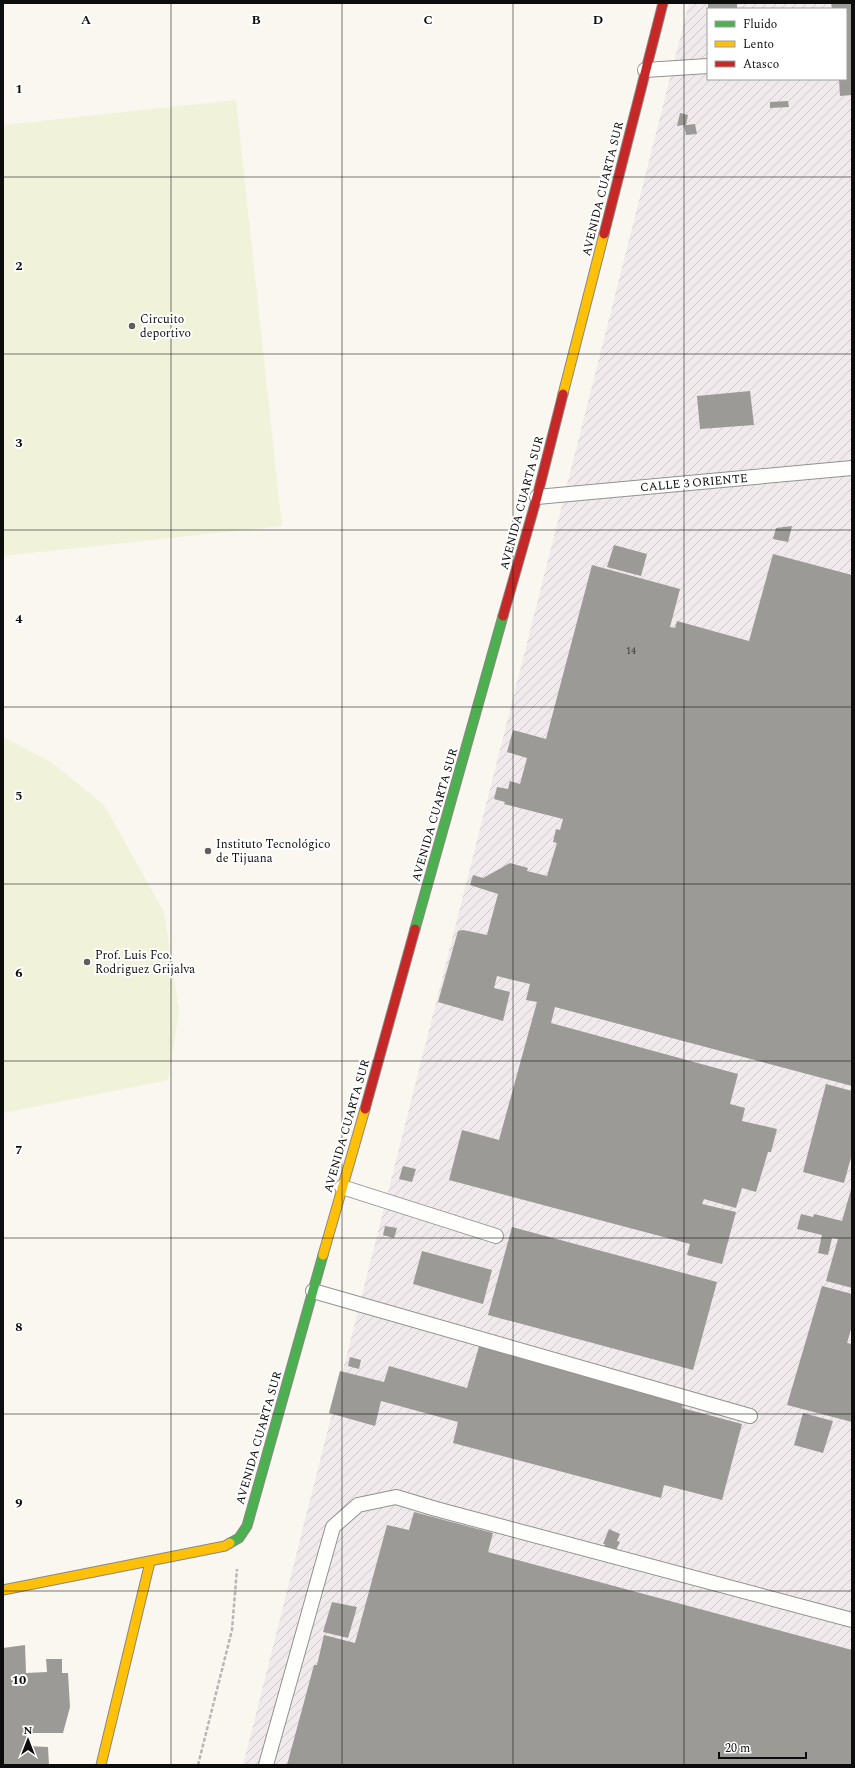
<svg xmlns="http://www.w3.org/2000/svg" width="855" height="1768" font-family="Spectral,serif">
<defs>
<pattern id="industrial-furrows" width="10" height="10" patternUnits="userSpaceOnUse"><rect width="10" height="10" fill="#f0eaed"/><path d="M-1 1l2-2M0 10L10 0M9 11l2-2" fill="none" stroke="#cdc8ca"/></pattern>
</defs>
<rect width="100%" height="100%" fill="#faf7f0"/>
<path fill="url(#industrial-furrows)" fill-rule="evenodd" d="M689,3h163v1762h-609zM708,9h138v70h-138z"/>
<g fill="#f0f3d9">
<polygon points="236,100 282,526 3,556 3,125"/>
<polygon points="3,737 51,762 104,805 164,912 179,1011 168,1080 3,1113"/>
</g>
<g fill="#9c9a96">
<rect x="708" y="3" width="29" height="6"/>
<polygon points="831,3 852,3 852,95 840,96 839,79 846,79 846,9 832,9"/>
<polygon points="788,101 789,107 770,108 770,102"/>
<polygon points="680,113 688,115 686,125 695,124 697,134 686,135 684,125 677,126"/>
<polygon points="750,391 754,425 700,429 697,396"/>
<polygon points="792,526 788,542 773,539 776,528"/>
<polygon points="614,545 647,554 641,576 607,567"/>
<polygon points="773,554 852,575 852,1086 555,1007 551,1023 738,1074 730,1104 745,1108 742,1121 777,1129 771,1152 768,1152 756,1192 742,1188 736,1208 704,1199 702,1204 736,1212 722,1264 687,1255 690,1244 449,1180 462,1130 499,1140 537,1002 526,1000 530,984 497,976 494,988 510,992 503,1021 438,1002 458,931 463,930 487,935 498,894 470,885 473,875 483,878 510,863 528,868 527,871 547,876 557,843 553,842 556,829 560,830 563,819 504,804 505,802 494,799 497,787 508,789 510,781 520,784 527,758 507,752 513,730 546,739 592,565 680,589 670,627 675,628 677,621 749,641"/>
<polygon points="826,1084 852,1091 852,1154 844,1183 803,1172"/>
<polygon points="403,1166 416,1169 412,1182 399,1179"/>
<polygon points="852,1186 852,1288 826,1281 838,1239 832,1238 828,1255 818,1253 822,1235 797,1229 801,1214 813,1217 814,1214 842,1221"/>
<polygon points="385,1226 397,1228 394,1238 383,1235"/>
<polygon points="512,1227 717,1282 693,1370 488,1315"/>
<polygon points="422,1251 492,1270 483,1304 413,1284"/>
<polygon points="822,1286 852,1294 852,1326 847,1343 852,1344 852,1422 787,1405"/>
<polygon points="480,1343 685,1398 682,1408 742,1424 722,1500 664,1485 661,1498 453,1443 458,1422 381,1401 375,1426 329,1413 340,1371 384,1382 389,1366 467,1388"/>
<polygon points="350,1357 361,1360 359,1369 348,1366"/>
<polygon points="803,1413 833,1421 823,1453 794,1445"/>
<polygon points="414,1512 493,1533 488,1552 852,1650 852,1765 287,1765 314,1665 317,1665 324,1635 355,1643 387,1525 409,1530"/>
<polygon points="609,1529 620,1534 617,1541 620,1542 616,1550 604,1547 605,1544 603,1544"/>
<polygon points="332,1602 357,1607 348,1638 323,1632"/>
<polygon points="25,1645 26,1673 47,1672 46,1659 62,1659 62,1673 68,1673 70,1707 63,1733 26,1733 27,1746 48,1747 49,1765 3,1765 3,1648"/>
</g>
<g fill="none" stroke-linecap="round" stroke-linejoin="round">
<defs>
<g id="lane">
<polyline points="645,70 708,66"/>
<polyline points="537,497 852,468"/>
<polyline points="342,1187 496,1236"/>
<polyline points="313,1291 750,1416"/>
<polyline points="266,1765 333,1527 358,1505 396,1497 436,1509 852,1620"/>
</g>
<g id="fast">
<polyline points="415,929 503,616"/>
<polyline points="230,1543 239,1538 247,1526 323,1255"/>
</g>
<g id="slow">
<polyline points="563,394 604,234"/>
<polyline points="323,1255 365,1109"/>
<polyline points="3,1590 225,1546 230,1543"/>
<polyline points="101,1765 150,1562"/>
</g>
<g id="jam">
<polyline points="604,234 663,3"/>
<polyline points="503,616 537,497 563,394"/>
<polyline points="365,1109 415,929"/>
</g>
</defs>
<use href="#lane" stroke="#93928f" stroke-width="16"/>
<use href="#fast" stroke="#8a8885" stroke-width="11"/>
<use href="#slow" stroke="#8a8885" stroke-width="11"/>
<use href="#jam" stroke="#8a8885" stroke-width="11"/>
<polyline stroke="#b7b6b5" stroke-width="2.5" stroke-dasharray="4 2" stroke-linecap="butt" points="198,1765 232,1630 237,1569"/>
<use href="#lane" stroke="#fefefd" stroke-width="14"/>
<use href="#fast" stroke="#4caf50" stroke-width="9"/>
<use href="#slow" stroke="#ffc107" stroke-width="9"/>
<use href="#jam" stroke="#c62828" stroke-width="9"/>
</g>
<path fill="none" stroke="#0c0c0c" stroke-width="1" stroke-opacity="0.55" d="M171,3v1762M342,3v1762M513,3v1762M684,3v1762M3,177h849M3,354h849M3,530h849M3,707h849M3,884h849M3,1061h849M3,1238h849M3,1414h849M3,1591h849"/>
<g fill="#5f5e5c" stroke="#fff" stroke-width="1.5">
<circle cx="132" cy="326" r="4"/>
<circle cx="208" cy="851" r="4"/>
<circle cx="87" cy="962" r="4"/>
</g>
<g text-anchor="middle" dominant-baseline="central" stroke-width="4" stroke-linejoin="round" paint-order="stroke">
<g font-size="10" fill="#30302e">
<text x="631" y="651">14</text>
</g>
<g font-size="12" fill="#0c0c0c" stroke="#fff">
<text transform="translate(603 189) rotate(-76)">AVENIDA CUARTA SUR</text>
<text transform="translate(694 483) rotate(-5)">CALLE 3 ORIENTE</text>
<text transform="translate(522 503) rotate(-75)">AVENIDA CUARTA SUR</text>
<text transform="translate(435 815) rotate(-74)">AVENIDA CUARTA SUR</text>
<text transform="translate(347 1126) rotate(-74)">AVENIDA CUARTA SUR</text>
<text transform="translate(259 1438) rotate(-74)">AVENIDA CUARTA SUR</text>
</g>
<g font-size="12" fill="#0c0c0c" stroke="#fff" text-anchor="start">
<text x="140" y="319">Circuito<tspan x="140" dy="14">deportivo</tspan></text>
<text x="216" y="844">Instituto Tecnológico<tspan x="216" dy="14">de Tijuana</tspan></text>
<text x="95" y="955">Prof. Luis Fco.<tspan x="95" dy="14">Rodriguez Grijalva</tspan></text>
</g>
</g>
<g font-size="13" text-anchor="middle" font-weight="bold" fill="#0c0c0c" stroke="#fff" stroke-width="4" stroke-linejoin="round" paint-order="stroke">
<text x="86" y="24">A</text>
<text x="256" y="24">B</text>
<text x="428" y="24">C</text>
<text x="598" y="24">D</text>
<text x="19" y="93">1</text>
<text x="19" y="270">2</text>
<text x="19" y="447">3</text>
<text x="19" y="623">4</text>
<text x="19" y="800">5</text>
<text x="19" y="977">6</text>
<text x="19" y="1154">7</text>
<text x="19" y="1331">8</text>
<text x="19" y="1507">9</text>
<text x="19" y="1684">10</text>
</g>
<rect width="855" height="1768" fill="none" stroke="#0c0c0c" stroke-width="8"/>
<rect x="707" y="8" width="140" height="72" fill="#ffffff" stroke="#9e9e9e"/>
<rect x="715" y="21" width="20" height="6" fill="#4caf50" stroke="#9e9e9e"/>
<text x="743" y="28" font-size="12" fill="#0c0c0c">Fluido</text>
<rect x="715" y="41" width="20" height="6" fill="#ffc107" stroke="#9e9e9e"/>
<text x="743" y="48" font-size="12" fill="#0c0c0c">Lento</text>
<rect x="715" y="61" width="20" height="6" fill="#c62828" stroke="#9e9e9e"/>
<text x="743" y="68" font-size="12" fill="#0c0c0c">Atasco</text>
<g transform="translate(28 1740)" stroke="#ffffff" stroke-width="3" paint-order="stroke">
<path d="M0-3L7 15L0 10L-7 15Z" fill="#0c0c0c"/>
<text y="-6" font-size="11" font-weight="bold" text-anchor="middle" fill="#0c0c0c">N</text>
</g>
<path d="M719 1752v6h87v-6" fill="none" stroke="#0c0c0c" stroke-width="2"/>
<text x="725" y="1752" font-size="12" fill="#0c0c0c" stroke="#ffffff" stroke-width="3" paint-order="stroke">20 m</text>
</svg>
